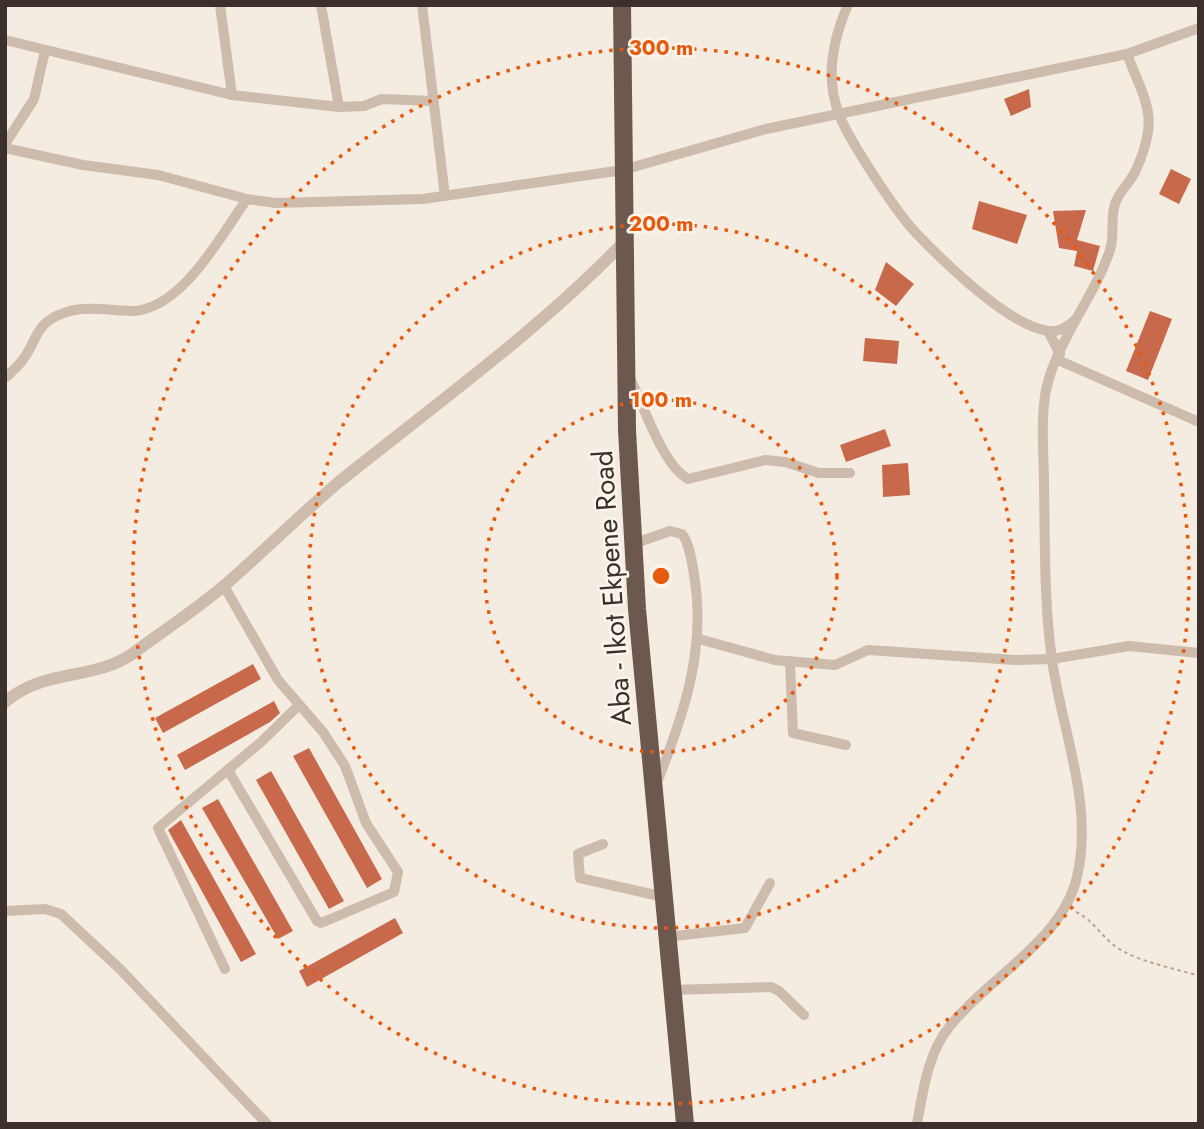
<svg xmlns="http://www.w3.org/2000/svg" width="1204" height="1129" font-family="Jost,sans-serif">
<rect width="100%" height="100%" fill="#f4ebe1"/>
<g fill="#c8694b">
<polygon points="1029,89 1031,107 1011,116 1004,99"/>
<polygon points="1171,169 1191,179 1179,204 1159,194"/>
<polygon points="979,201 1027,215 1017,244 972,229"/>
<polygon points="1086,210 1077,240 1100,246 1093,271 1074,266 1077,251 1059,248 1053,211"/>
<polygon points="886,262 914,284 896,306 875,290"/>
<polygon points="1150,311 1172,319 1148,380 1126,371"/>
<polygon points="865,338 899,341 897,364 863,361"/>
<polygon points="885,429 891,446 846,462 840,445"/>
<polygon points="908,463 910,495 883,497 882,465"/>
<polygon points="253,664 261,679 163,733 155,718"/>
<polygon points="274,701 280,713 270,722 185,770 177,755"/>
<polygon points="309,748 382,879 367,888 293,756"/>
<polygon points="271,771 344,901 329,909 256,780"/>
<polygon points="218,799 293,931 278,939 202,808"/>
<polygon points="181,820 256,954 241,962 168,830"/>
<polygon points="395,918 403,933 307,987 299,971"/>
</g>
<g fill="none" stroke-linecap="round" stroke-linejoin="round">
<path stroke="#b9a596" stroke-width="2" stroke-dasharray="3.5 3.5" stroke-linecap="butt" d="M1076,912c18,8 27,28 45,38 22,13 53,18 78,26"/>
<g stroke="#cdbbac" stroke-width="10">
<polyline points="220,5 232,95"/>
<polyline points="321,5 339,107"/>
<polyline points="422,5 445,196"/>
<path d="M848,5c-15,34 -23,73 -9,109 9,25 59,101 78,120 27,28 92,92 131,97 10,2 21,-5 28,-12"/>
<polyline points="5,40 232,95 339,107 364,106 382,99 433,101"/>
<polyline points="5,144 34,99 45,51"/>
<polyline points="5,148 83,165 158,175 247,199 276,203 423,199 623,170 766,129 1127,54 1199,28"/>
<polyline points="1048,331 1060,354"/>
<polyline points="1058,360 1199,422"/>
<path d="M629,376c14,27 33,89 59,103l77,-19 20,2 34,11h31"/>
<path d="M5,378c6,-6 14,-12 19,-20 9,-12 13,-31 27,-39 27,-16 50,-9 79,-8 51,1 91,-76 117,-112"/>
<path d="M633,544l37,-13 12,3c8,10 10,29 12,41 13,74 -11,142 -38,210"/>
<polyline points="224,586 278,680 323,732 345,766 366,823 398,872 394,892 321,923 317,921 228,770"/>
<polyline points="699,639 775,660 835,665 868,650 1015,660 1052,659 1129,646 1199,653"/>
<polyline points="790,663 793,733 846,745"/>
<polyline points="603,844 578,854 580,878 664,897"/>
<polyline points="5,911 45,909 61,914 120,969 267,1124"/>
<polyline points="666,937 745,928 770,883"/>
<polyline points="225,969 158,828 260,743 298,706"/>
<polyline points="671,990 771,987 779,991 804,1015"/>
<path d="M917,1124c6,-33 11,-72 33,-98 39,-49 112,-85 127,-149 17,-73 -15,-146 -25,-217 -8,-58 -7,-117 -8,-175 0,-26 -3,-54 0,-81 4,-53 50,-104 66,-154 5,-16 0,-31 5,-46 4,-13 16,-22 21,-34 24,-54 10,-66 -9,-116"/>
</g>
<path stroke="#cdbbac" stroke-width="12" d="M5,702c39,-34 88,-21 127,-48 31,-23 65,-45 94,-70 39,-34 75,-70 114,-103 96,-77 199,-151 284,-239"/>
<polyline stroke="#6c584f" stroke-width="18" points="622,5 627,430 637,609 685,1124"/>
</g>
<g fill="none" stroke="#e8590c" stroke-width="3.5" stroke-dasharray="3.5 7">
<circle cx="661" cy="576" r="176"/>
<circle cx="661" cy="576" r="352"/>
<circle cx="661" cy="576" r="528"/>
</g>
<g text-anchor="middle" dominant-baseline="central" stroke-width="5" stroke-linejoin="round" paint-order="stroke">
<g font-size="28" fill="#3b302b" stroke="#fbf5ee">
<text transform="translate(612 588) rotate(-94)">Aba - Ikot Ekpene Road</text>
</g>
</g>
<circle cx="661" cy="576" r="10" fill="#e8590c" stroke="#fbf5ee" stroke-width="3.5"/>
<g font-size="21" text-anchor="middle" font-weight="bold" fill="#e8590c" stroke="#fbf5ee" stroke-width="5" stroke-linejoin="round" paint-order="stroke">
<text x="661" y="55">300 m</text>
<text x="661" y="231">200 m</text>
<text x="661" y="407">100 m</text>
</g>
<rect width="1204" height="1129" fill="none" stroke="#3b302b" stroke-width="14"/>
</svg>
